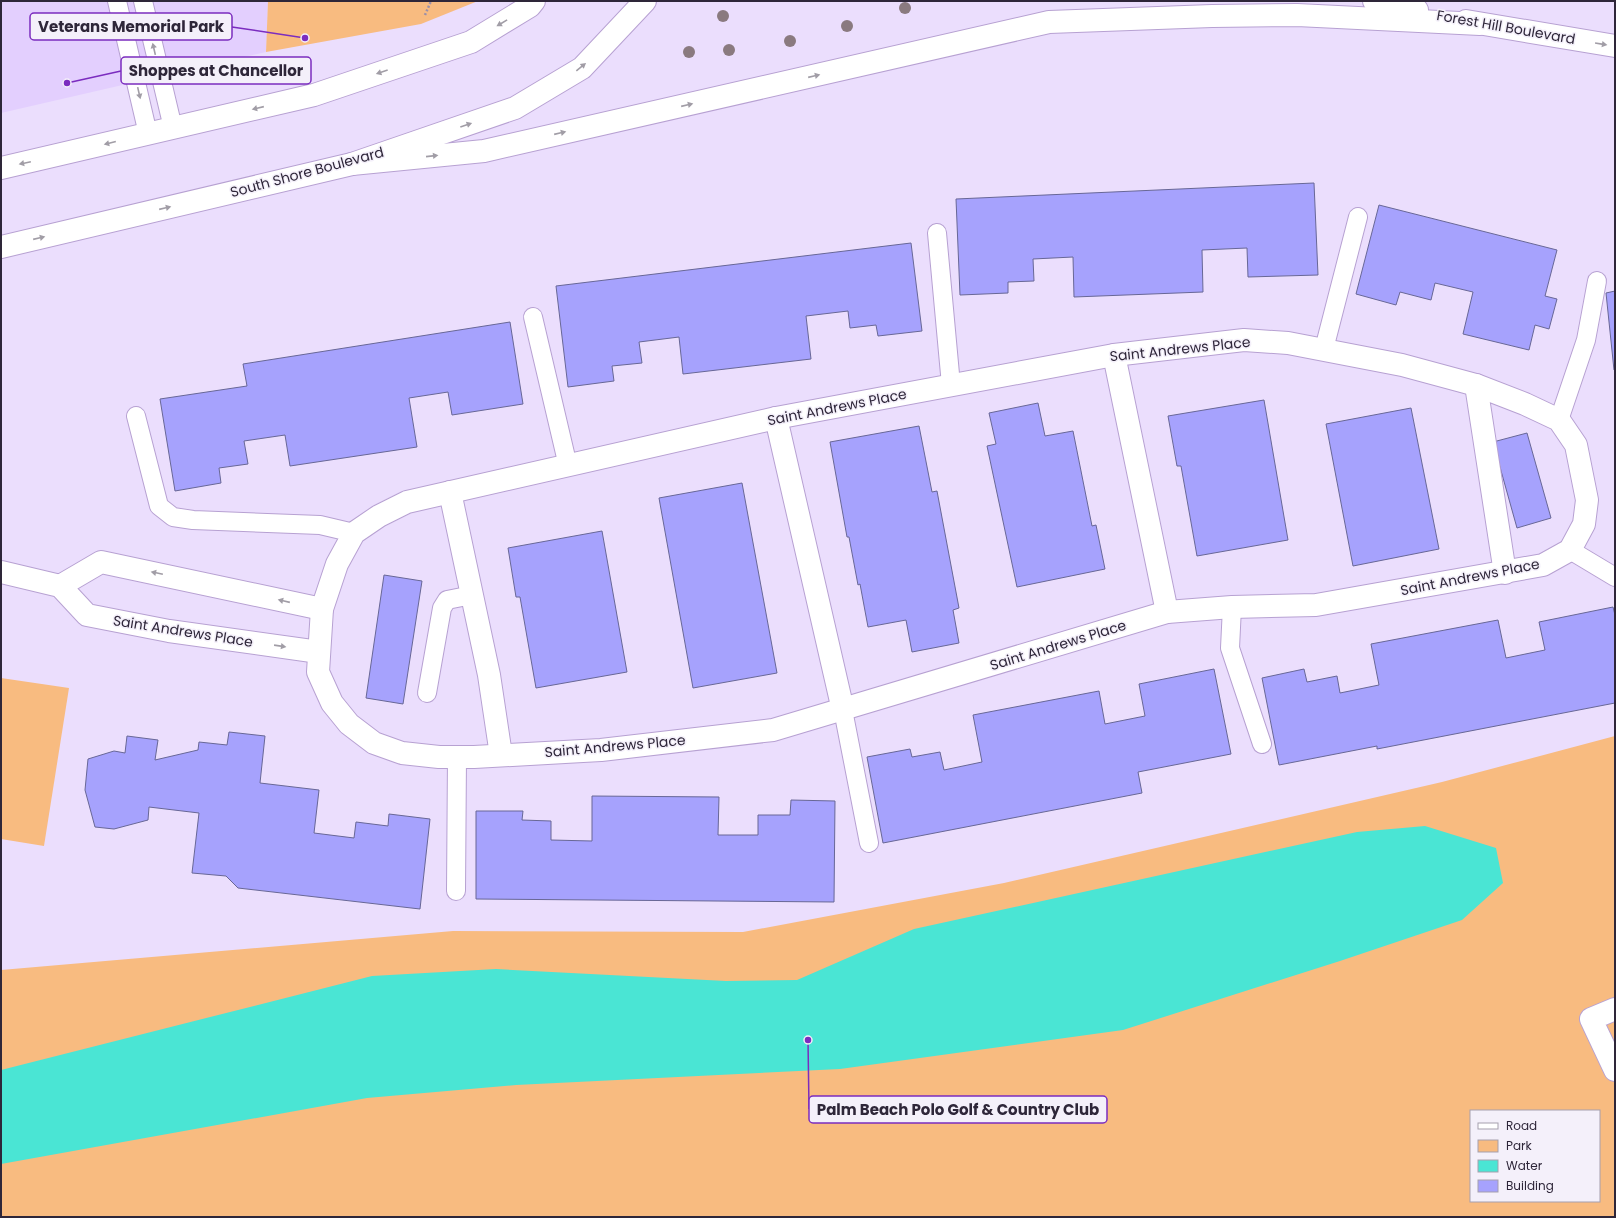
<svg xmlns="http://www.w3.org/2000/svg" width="1616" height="1218" font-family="Poppins,sans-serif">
<rect width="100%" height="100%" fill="#ebdefd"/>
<polygon fill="#e3cffe" points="1,1 268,1 266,52 1,113"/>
<g fill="#f8bb80" fill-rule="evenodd">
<polygon points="268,1 478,1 421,24 266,52"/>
<polygon points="1,678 69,688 44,846 1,839"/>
<path d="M1615,736v481h-1614v-247l452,-39 290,1 261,-49 438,-101zM1471,1111h128v90h-128z"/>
</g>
<polygon fill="#4ae5d4" points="1425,826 1496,848 1503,883 1462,920 1340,961 1123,1030 840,1069 516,1085 367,1098 1,1164 1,1070 372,976 496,969 726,981 797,980 914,929 1357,832"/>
<g fill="#a6a2fd" stroke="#686796">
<polygon points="1314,183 1318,275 1248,277 1247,248 1202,250 1203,292 1074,297 1073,257 1033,259 1034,281 1008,282 1008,293 960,295 956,199"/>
<polygon points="1379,205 1557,250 1545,296 1557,299 1549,329 1535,325 1529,350 1463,334 1473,292 1435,283 1431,300 1400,292 1396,305 1356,294"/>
<polygon points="911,243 922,331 878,336 876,325 850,328 848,311 806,316 811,359 683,374 679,337 639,342 642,363 612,366 614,381 568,387 556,286"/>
<polygon points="1615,291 1615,369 1614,370 1606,293"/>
<polygon points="510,322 523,404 452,415 448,392 409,398 417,447 290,466 285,435 244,441 248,464 219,468 221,483 175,491 160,399 247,386 243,364"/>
<polygon points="1264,400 1288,540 1197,556 1181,466 1177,466 1168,416"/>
<polygon points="1038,403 1045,436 1073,431 1092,526 1096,525 1105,569 1017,587 987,446 996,444 989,413"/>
<polygon points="1411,408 1439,549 1353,566 1326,424"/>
<polygon points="919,426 932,492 937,491 959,608 953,610 959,643 912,652 906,620 868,627 860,584 858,585 849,537 847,537 830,442"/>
<polygon points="1527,433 1551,518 1517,528 1493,442"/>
<polygon points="742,483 777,673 693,688 659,498"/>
<polygon points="602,531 627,672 536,688 520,597 516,597 508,548"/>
<polygon points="384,575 422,581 403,704 366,698"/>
<polygon points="1613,607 1615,615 1615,703 1377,749 1377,746 1279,765 1262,678 1304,669 1307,682 1337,676 1340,693 1379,685 1371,644 1498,620 1506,658 1545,650 1539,622"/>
<polygon points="1214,669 1231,754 1138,772 1142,793 883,843 867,757 910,749 912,757 940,752 944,770 982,762 973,715 1099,691 1105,724 1145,716 1139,684"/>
<polygon points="229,732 265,736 260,783 319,790 314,833 354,838 356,822 388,826 389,814 430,819 420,909 238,888 226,876 192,873 199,813 149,807 148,820 114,829 95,827 85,790 88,759 114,751 125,753 127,736 158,740 155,760 198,750 199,742 227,745"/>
<polygon points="592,796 719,797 718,835 758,835 758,815 790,815 791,800 835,801 834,902 476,899 476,811 523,811 522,820 551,821 551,840 592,841"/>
</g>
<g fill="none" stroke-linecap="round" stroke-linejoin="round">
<defs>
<g id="service">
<polyline points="117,1 148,134"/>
<polyline points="143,1 173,128"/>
<polyline points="937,233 951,385"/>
<polyline points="533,317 568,466"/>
<polyline points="1324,349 1358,217"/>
<polyline points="136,416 159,506 173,517 193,520 320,525 354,533"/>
<polyline points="1559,420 1586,340 1597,281"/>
<polyline points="1570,550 1615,577"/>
<polyline points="1232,607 1230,648 1262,744"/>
<polyline points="427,693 442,608 447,600 472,595"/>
<polyline points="843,710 869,843"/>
<polyline points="456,891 457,757"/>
</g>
<g id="minor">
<polygon points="1244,340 1288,343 1402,365 1476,385 1525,404 1559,420 1576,445 1587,500 1584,524 1570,550 1543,565 1316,605 1232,607 1167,612 773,730 601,750 474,757 439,757 402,753 374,743 349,724 332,703 318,672 322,609 337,564 354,533 379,516 407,502 776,418 1114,355"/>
<polyline points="1114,355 1167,612"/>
<polyline points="1476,385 1505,573"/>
<polyline points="776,418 843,710"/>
<polyline points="450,492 489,675 501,755"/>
<polyline points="1,572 60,586 87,615 169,631 319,652"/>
<polyline points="60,586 101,562 322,609"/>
<polyline points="1615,1009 1591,1019 1615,1070"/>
</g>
<g id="tertiary">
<polyline points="1,168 314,95 471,42 530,6 534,1"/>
<polyline points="1,247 352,164 515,108 582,68 645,1"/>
</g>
<g id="secondary">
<polyline points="1374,1 1417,10"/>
<polyline points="1466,21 1615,46"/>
<polyline points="352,164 484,151 1049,22 1212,16 1297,15 1480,24"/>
</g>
</defs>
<use href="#service" stroke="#b7a1d2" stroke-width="20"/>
<use href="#minor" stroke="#b7a1d2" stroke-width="24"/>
<use href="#tertiary" stroke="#b7a1d2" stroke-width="24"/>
<use href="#secondary" stroke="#b7a1d2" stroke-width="24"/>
<polyline stroke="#9a8fa9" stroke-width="2.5" stroke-dasharray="2 2" stroke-linecap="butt" points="425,15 431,1"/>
<use href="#service" stroke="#fff" stroke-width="18"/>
<use href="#minor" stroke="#fff" stroke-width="22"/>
<use href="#tertiary" stroke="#fff" stroke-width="22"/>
<use href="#secondary" stroke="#fff" stroke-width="22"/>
</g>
<g fill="#8a7a7f">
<circle cx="905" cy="8" r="6"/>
<circle cx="723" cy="16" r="6"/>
<circle cx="847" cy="26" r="6"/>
<circle cx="790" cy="41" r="6"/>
<circle cx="729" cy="50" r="6"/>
<circle cx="689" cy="52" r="6"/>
</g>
<defs><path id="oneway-solid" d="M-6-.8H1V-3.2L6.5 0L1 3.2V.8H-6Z"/></defs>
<g fill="#a19da6">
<use href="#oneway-solid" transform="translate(502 23) rotate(149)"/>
<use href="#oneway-solid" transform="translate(1601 44) rotate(9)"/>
<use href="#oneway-solid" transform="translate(154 49) rotate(-103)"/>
<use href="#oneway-solid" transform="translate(581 67) rotate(-39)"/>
<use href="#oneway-solid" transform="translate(382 72) rotate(161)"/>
<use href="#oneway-solid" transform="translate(814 76) rotate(-13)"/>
<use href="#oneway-solid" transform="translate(139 93) rotate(77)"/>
<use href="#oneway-solid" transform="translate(687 105) rotate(-13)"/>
<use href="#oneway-solid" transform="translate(258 108) rotate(167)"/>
<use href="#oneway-solid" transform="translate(466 125) rotate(-19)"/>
<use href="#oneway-solid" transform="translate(560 133) rotate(-13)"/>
<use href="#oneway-solid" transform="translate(110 143) rotate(166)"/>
<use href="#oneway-solid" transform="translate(432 156) rotate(-6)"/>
<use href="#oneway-solid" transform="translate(25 163) rotate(168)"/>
<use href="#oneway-solid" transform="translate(165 208) rotate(-13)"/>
<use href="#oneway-solid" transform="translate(39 238) rotate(-13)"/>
<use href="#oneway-solid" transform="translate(157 573) rotate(-168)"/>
<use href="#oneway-solid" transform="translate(284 601) rotate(-167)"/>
<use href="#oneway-solid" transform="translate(280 646) rotate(8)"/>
</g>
<g text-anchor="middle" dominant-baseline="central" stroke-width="3" stroke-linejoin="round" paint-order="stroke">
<g font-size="14" fill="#2e2639" stroke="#f4f0fa">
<text transform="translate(1506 27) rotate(10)">Forest Hill Boulevard</text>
<text transform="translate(307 172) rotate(-15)">South Shore Boulevard</text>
<text transform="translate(1180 349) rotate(-6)">Saint Andrews Place</text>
<text transform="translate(837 407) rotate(-11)">Saint Andrews Place</text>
<text transform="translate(1470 577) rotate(-11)">Saint Andrews Place</text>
<text transform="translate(183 631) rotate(9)">Saint Andrews Place</text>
<text transform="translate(1058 645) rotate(-17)">Saint Andrews Place</text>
<text transform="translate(615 746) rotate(-5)">Saint Andrews Place</text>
</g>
</g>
<path fill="none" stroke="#7b2cbf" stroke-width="1.5" d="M305 38L232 27M67 83L121 71M808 1040L809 1109"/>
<g fill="#7b2cbf" stroke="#f4f0fa" stroke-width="1.5">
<circle cx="305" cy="38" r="4"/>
<circle cx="67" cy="83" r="4"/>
<circle cx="808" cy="1040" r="4"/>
</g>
<g fill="#f4f0fa" stroke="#7b2cbf" stroke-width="1.5">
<rect x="30" y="13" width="202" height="27" rx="4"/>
<rect x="121" y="57" width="190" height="27" rx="4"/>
<rect x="809" y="1096" width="298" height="27" rx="4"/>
</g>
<g font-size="15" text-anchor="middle" font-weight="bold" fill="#2e2639">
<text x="131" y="32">Veterans Memorial Park</text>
<text x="216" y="76">Shoppes at Chancellor</text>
<text x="958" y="1115">Palm Beach Polo Golf &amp; Country Club</text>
</g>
<rect width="1616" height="1218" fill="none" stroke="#2e2639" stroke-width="4"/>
<rect x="1470" y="1110" width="130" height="92" fill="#f4f0fa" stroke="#a59fad"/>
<rect x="1478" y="1123" width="20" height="6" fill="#ffffff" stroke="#a59fad"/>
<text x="1506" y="1130" font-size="12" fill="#2e2639">Road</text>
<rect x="1478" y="1140" width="20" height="12" fill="#f8bb80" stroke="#a59fad"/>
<text x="1506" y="1150" font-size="12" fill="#2e2639">Park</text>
<rect x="1478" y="1160" width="20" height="12" fill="#4ae5d4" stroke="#a59fad"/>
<text x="1506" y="1170" font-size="12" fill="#2e2639">Water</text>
<rect x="1478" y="1180" width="20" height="12" fill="#a6a2fd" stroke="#a59fad"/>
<text x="1506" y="1190" font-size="12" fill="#2e2639">Building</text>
</svg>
